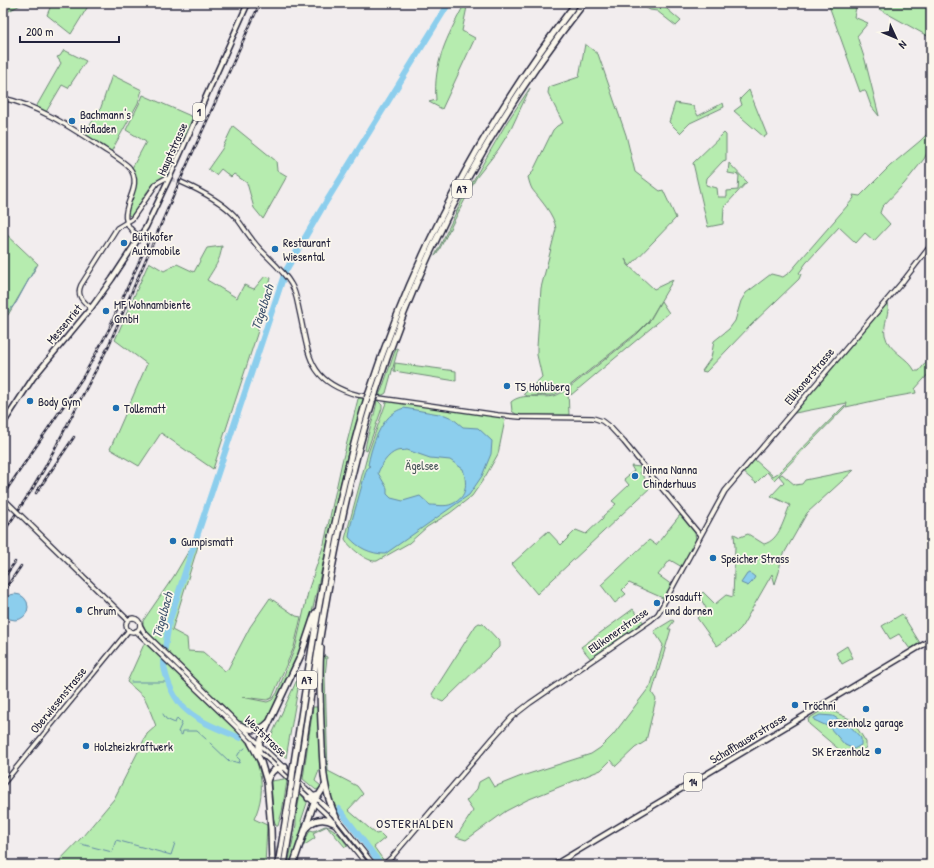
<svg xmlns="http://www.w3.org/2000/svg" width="934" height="868" font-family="'Patrick Hand',sans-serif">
<rect width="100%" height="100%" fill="#f2edee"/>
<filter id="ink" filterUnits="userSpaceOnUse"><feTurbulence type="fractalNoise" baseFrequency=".025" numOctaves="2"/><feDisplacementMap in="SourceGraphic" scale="8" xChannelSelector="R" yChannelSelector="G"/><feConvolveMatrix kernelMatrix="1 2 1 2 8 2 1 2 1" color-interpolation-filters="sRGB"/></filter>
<g filter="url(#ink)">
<g fill="#b6ecaf" stroke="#6c8775">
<polygon points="5,3 24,3 5,13 4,11"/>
<polygon points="52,3 90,3 71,34 47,15"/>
<polygon points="638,3 660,3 681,21 676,26 657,11 650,10"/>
<polygon points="828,3 857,3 854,17 868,23 857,36 865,60 879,116 871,106 866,92 863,90 860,92"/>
<polygon points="882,3 921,3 931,8 931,38 879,9"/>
<path d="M464,5l3,2 -5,24 13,7 -33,71 -13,-7 7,-2c-3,-37 11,-63 28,-95z"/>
<path d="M585,44l13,10 28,81 9,37 25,19 3,-1 13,28 -46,48 -5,-7 3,6 26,24 19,-9 -24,41 -11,11 -70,55 -14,8 -27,1 -3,-2 18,-17 -5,-22v-8l4,-59 15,-59c-2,-15 -15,-28 -24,-40 -2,-4 -3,-8 -4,-12l4,-4 21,-43 4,-4 6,-3 -15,-30 1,-6 30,-10z"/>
<polygon points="64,50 86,61 68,88 62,85 46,112 36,107 61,63 57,57 60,56"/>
<polygon points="112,75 142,90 138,103 111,152 84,134 100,110"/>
<polygon points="530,88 511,129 498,150 476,178 437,254 435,256 463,198 507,122"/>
<polygon points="749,90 767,135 764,137 734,111 742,105 740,99"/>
<path d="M143,95l50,22 -26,59c-14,0 -27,28 -34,39l-2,1 -3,-1 -1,-2c5,-15 14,-31 5,-45l14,-26 -20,-12 15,-30z"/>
<polygon points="675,103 693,106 698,116 723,103 724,107 690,123 680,133 669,122"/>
<polygon points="233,126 276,161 277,170 287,176 263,219 254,208 247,183 234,174 231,177 221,169 216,175 208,169 222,149"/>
<polygon points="931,130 931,145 924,159 904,184 882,207 880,213 890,224 874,241 865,233 856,243 839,227 806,263 799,273 801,274 799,279 751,325 706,372 702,371 711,358 714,341 729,329 735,321 741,301 746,293 771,274 783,277 790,272 854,198 853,195 860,196 890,166 920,141"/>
<polygon points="724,133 726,135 726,160 723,161 707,178 706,185 717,188 718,197 727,197 727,191 738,190 739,175 728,173 729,163 747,182 724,207 723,224 708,227 693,163"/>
<polygon points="3,231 38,264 8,315 3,318"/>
<path d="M222,246c-2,16 -8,22 -15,34l30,18 7,-13 10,4 11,-13 6,2 -14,56 -44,135 -52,-36 -22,33 -29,-17 37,-85 -32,-24 34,-78 15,9 13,-7 17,8 13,-24z"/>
<polygon points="661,301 669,313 571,395 570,387 637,334 649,322"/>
<path d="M888,301c2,11 -5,23 -3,34 3,16 23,22 30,36h4l12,-15v15l-16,18 1,4 -34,6 -36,8 1,-4 -52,10 -4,-1z"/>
<polygon points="396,348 398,349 386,393 383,395 379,395 382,389"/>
<polygon points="395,363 456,371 456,381 394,371"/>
<path d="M568,389l1,26h-52l-5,-4 -1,-9c12,-10 28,-3 43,-6 4,-1 9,-4 14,-7z"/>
<polygon points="359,398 364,398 346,460 309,626 302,648 267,721 262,726 253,729 242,724 146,631 143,624 143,621 174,576 188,552 198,546 172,630 187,638 188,651 203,652 225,671 228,669 250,627 270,598 296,616 301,617 294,647 272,698 267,700 242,697 267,702 272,700 277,693 296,645 309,588 324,544 342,462 358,399"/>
<path d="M377,400l5,5v3l-15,43 -2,-1c2,-17 10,-33 12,-50z"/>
<path d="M387,400l108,16 10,4 -7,34 -13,23 -13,19 -22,17 -23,14 -18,16 -32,18c-9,2 -28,-14 -32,-22l23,-86z"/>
<polygon points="845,405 845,407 774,480 767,472 756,483 743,472 754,459 773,476 778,473"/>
<polygon points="631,466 641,467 642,468 640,473 652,486 537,594 512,564 548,531 561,545 576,530 586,534 603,518 603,516 616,504 612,501 629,485 624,479 634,471"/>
<path d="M854,470l-47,43 -26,46 -2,13 -4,12 -3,-10 -31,54 -6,6 -18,12 -20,-28 9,-10 -7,-12 4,-4 12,12 11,-9 7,2 2,-50 -1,-13 6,3 8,-3 16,10c16,-4 20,-26 26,-39l-19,-9 13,-14 -5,-6 3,-2 13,11 7,-1 3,-4z"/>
<polygon points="680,515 695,533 696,540 682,567 670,560 658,575 672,585 665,599 629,583 622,590 626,594 615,603 601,585 649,540 656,545"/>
<polygon points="633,609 644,623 591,659 581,647"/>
<polygon points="902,614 920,643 910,649 899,634 890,639 882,626"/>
<polygon points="672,620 674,621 668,629 671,629 652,693 656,699 646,741 635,748 616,766 611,760 601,770 527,800 506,811 466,840 456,837 473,811 466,801 477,789 479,782 488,777 494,787 519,777 591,754 600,748 613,735 651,685 663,645 654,631"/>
<path d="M479,623l4,1 16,17v6l-56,55c-5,-2 -9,-4 -11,-8l44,-69z"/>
<path d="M145,642l92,89c23,25 32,56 17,88l13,6 -2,40h-210l28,-29 31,-37 33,-65 9,-8 -9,-23 -3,-6 -17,-15z"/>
<polygon points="847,646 853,658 842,664 836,653"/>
<path d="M323,655l4,2 -2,19 3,95 29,15 6,8 -15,16 28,24 4,-1 5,5 -11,9 10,14 -6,2 -41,-52h-1c-12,-26 -11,-53 -13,-81 0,-25 -1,-50 0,-75z"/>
<polygon points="301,671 286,758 269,741"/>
<polygon points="313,707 318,707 320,768 315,781 321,786 321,788 316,790 303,779"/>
<polygon points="826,708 852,720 866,742 866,747 859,755 851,750 842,752 809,724 808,719"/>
<polygon points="284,779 287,781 282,812 278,826 276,826 273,817 271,781"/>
<polygon points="300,794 307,801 307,803 301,821 303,825 291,865 288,865 296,825 296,818"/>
<path d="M325,826c10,1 17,13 23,20l-3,1 -18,-21 -14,7 2,5 -12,8 7,-16 4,1z"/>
</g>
<g fill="#8cceed" stroke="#6289a6" fill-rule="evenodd">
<path d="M404,408l41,7 7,3 11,9 15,1 14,13 -1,13 -9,22 -13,19 -84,59c-14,0 -27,-6 -36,-17l2,-13 15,-53 2,-4 2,-1 -2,-1c3,-17 11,-43 27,-53 3,-2 6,-3 9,-4zM407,450l23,8 20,2 13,9c4,14 5,28 -11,35 -6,3 -16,1 -22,1l-10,-9 -17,5 -12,-3 -4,-4v-6l-9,-15c3,-8 10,-19 19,-22 3,-1 7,0 10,-1z"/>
<polygon points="750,573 755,577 752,582 748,586 741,583 747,574"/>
<circle cx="15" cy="607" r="13"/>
<polygon points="820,715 833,716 851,727 861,738 861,745 854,749 845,745 829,727 814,720 814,718"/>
</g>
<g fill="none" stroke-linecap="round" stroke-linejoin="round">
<g stroke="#6289a6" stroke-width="1">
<polyline points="3,317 16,303 36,266"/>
<polyline points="131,682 168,682"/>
<polyline points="163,714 166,719 175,723 177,718 182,723 178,732 182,735 183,731 197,731 206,739"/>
<polyline points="210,743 230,762 232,761 239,763 240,760 237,757 239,753 245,748"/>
<polyline points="81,844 112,852 116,840 171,855 175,843"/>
</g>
<g stroke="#8cceed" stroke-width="6">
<polyline points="165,648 169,623 186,569 285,272 321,210 449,3"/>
<path d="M163,661c8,51 34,59 77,77"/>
<polyline points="339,809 380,863"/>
</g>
<polyline stroke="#c8c4ca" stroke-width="3.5" stroke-dasharray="3.5 2" stroke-linecap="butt" points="167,178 181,182"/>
<defs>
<g id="tertiary">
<path d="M3,98c35,8 64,27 93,46 11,8 23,14 33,23 20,25 -25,46 11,70"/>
<path d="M181,182c18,8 40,19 54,34 8,10 15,22 24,32 10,11 24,22 32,36 5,8 6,17 8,26 10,44 8,72 59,85l140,20 22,2 73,1 9,3 9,7 13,14 76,93"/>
<path d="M91,308c-8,-7 -15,-12 -10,-23l36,-57 15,-9 25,-36 9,-5"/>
<polyline points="3,784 129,630"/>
<polyline points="383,865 392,857 493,738 512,717 530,703 651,620 658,614 725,491 904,280 931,245"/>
</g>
<g id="secondary">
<polyline points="87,580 128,620"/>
<circle cx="133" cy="625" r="7"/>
<polyline points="140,625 144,632 259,744 336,817 374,865"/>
<polyline points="136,631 236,727 253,745"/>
<polyline points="257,749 329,817 367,865"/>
</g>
<g id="primary">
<polyline points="3,424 33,378 91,308 112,279 146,227 172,172 248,3"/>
<polyline points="554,865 931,640"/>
</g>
<g id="motorway">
<path d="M369,393c46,-141 116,-272 207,-390"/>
<path d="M375,394c45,-142 117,-274 209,-391"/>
<path d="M321,648c-2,25 -1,51 0,76 2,33 0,63 15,93"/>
<path d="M240,725c11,6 19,7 28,-2"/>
<polyline points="251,743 261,762 267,782 271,829 272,865"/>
<polyline points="259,750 259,744 301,655 315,613"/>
<path d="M293,769c19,-125 37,-250 74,-371"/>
<path d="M299,774c19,-126 36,-252 74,-375"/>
<path d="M267,781c4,-10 7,-13 18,-14"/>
<polyline points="308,798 319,795 324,787"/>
<path d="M306,828c8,-9 17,-11 28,-5"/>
<polyline points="278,865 291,787"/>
<polyline points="284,865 296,792"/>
<polyline points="293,865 316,797"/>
</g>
</defs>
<use href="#tertiary" stroke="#22223b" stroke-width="6"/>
<use href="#secondary" stroke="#22223b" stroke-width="6"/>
<use href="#primary" stroke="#22223b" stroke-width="7"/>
<use href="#motorway" stroke="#22223b" stroke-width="8"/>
<use href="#tertiary" stroke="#fbf7ec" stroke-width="3.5"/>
<use href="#secondary" stroke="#fbf7ec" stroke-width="3.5"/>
<use href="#primary" stroke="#fbf7ec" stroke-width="4"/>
<use href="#motorway" stroke="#fbf7ec" stroke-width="5"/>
<defs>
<g id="rail">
<polyline points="110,326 148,242"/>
<polyline points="36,493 74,437"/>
<polyline points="3,495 83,377 113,322"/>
<polyline points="3,533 31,491 44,469 108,347 178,185 260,3"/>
<polyline points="3,579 15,562"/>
<polyline points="3,592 21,566"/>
</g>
</defs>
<use href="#rail" stroke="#22223b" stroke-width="2.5"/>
<use href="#rail" stroke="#fbf7ec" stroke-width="1" stroke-dasharray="3" stroke-linecap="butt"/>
<defs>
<polyline id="secondary-bridge" points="4,499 87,580"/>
<g id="motorway-bridge">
<polyline points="367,398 369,393"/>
<polyline points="373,399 375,394"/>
<polyline points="291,787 293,769"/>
<polyline points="296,792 299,774"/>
</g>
</defs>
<use href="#secondary-bridge" stroke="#22223b" stroke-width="6" stroke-linecap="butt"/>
<use href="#motorway-bridge" stroke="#22223b" stroke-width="8" stroke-linecap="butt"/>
<use href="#secondary-bridge" stroke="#fbf7ec" stroke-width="3.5"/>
<use href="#motorway-bridge" stroke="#fbf7ec" stroke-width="5"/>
</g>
</g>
<g fill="#1f6fb2" stroke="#fbf7ec" stroke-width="1.5">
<circle cx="72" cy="121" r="4"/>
<circle cx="124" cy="243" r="4"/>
<circle cx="275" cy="249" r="4"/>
<circle cx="106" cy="311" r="4"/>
<circle cx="507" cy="386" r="4"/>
<circle cx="30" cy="401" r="4"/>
<circle cx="116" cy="408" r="4"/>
<circle cx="635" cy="476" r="4"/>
<circle cx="173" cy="541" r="4"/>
<circle cx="713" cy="558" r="4"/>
<circle cx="657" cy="603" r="4"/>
<circle cx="79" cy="610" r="4"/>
<circle cx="795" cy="705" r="4"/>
<circle cx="866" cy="709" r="4"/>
<circle cx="86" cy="746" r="4"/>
<circle cx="878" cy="751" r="4"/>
</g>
<g text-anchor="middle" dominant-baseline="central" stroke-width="3.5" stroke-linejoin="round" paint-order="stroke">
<g fill="#fbf7ec" stroke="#636270" stroke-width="1">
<rect x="193" y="103" width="12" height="18" rx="3"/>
<rect x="452" y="180" width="20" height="18" rx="3"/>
<rect x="297" y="671" width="20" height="18" rx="3"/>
<rect x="684" y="773" width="18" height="18" rx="3"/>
</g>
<g font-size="11" font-weight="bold" fill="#22223b">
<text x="199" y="112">1</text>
<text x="462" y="189">A7</text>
<text x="307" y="680">A7</text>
<text x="693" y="782">14</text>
</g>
<g font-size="12" fill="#22223b" stroke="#fbf7ec" text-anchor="start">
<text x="80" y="114">Bachmann's<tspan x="80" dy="14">Hofladen</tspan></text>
<text x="132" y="236">Bütikofer<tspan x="132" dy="14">Automobile</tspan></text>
<text x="283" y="242">Restaurant<tspan x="283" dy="14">Wiesental</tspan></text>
<text x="114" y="304">MF Wohnambiente<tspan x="114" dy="14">GmbH</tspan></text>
<text x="515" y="386">TS Hohliberg</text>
<text x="38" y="401">Body Gym</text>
<text x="124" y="408">Tollematt</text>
<text x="643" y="469">Ninna Nanna<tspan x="643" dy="14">Chinderhuus</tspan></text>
<text x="181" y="541">Gumpismatt</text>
<text x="721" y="558">Speicher Strass</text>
<text x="665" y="596">rosaduft<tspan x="665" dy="14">und dornen</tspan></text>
<text x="87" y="610">Chrum</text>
<text x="803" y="705">Tröchni</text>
<text x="866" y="722" text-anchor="middle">erzenholz garage</text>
<text x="94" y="746">Holzheizkraftwerk</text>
<text x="870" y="751" text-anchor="end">SK Erzenholz</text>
</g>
<g font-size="12" fill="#22223b" stroke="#fbf7ec">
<text transform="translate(172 149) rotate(-66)">Hauptstrasse</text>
<text transform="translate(64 324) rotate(-50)">Messenriet</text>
<text transform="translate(809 376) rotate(-50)">Ellikonerstrasse</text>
<text transform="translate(618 630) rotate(-35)">Ellikonerstrasse</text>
<text transform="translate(58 700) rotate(-51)">Oberwiesenstrasse</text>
<text transform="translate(266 736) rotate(44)">Weststrasse</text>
<text transform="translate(748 738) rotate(-31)">Schaffhauserstrasse</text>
</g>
<g font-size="12" fill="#475458" stroke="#fbf7ec">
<text x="422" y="465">Ägelsee</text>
</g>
<g font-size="13" font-style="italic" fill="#425670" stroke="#fbf7ec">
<text transform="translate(262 307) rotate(-72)">Tägelbach</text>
<text transform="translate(162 615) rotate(-75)">Tägelbach</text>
</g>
<g font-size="13" letter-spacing="1" fill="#22223b" stroke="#fbf7ec">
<text x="415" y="823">OSTERHALDEN</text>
</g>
</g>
<rect width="934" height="868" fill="none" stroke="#fbf7ec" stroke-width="16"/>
<rect x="8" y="8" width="918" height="852" fill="none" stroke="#22223b" stroke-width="1.5" filter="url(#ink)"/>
<g transform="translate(896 38) rotate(134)" stroke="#fbf7ec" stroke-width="3" paint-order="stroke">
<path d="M0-3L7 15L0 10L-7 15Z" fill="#22223b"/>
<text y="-6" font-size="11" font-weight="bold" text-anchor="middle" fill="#22223b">N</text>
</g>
<path d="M20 36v6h99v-6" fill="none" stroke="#22223b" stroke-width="2"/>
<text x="26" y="36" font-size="12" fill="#22223b" stroke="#fbf7ec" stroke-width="3" paint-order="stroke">200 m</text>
</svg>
